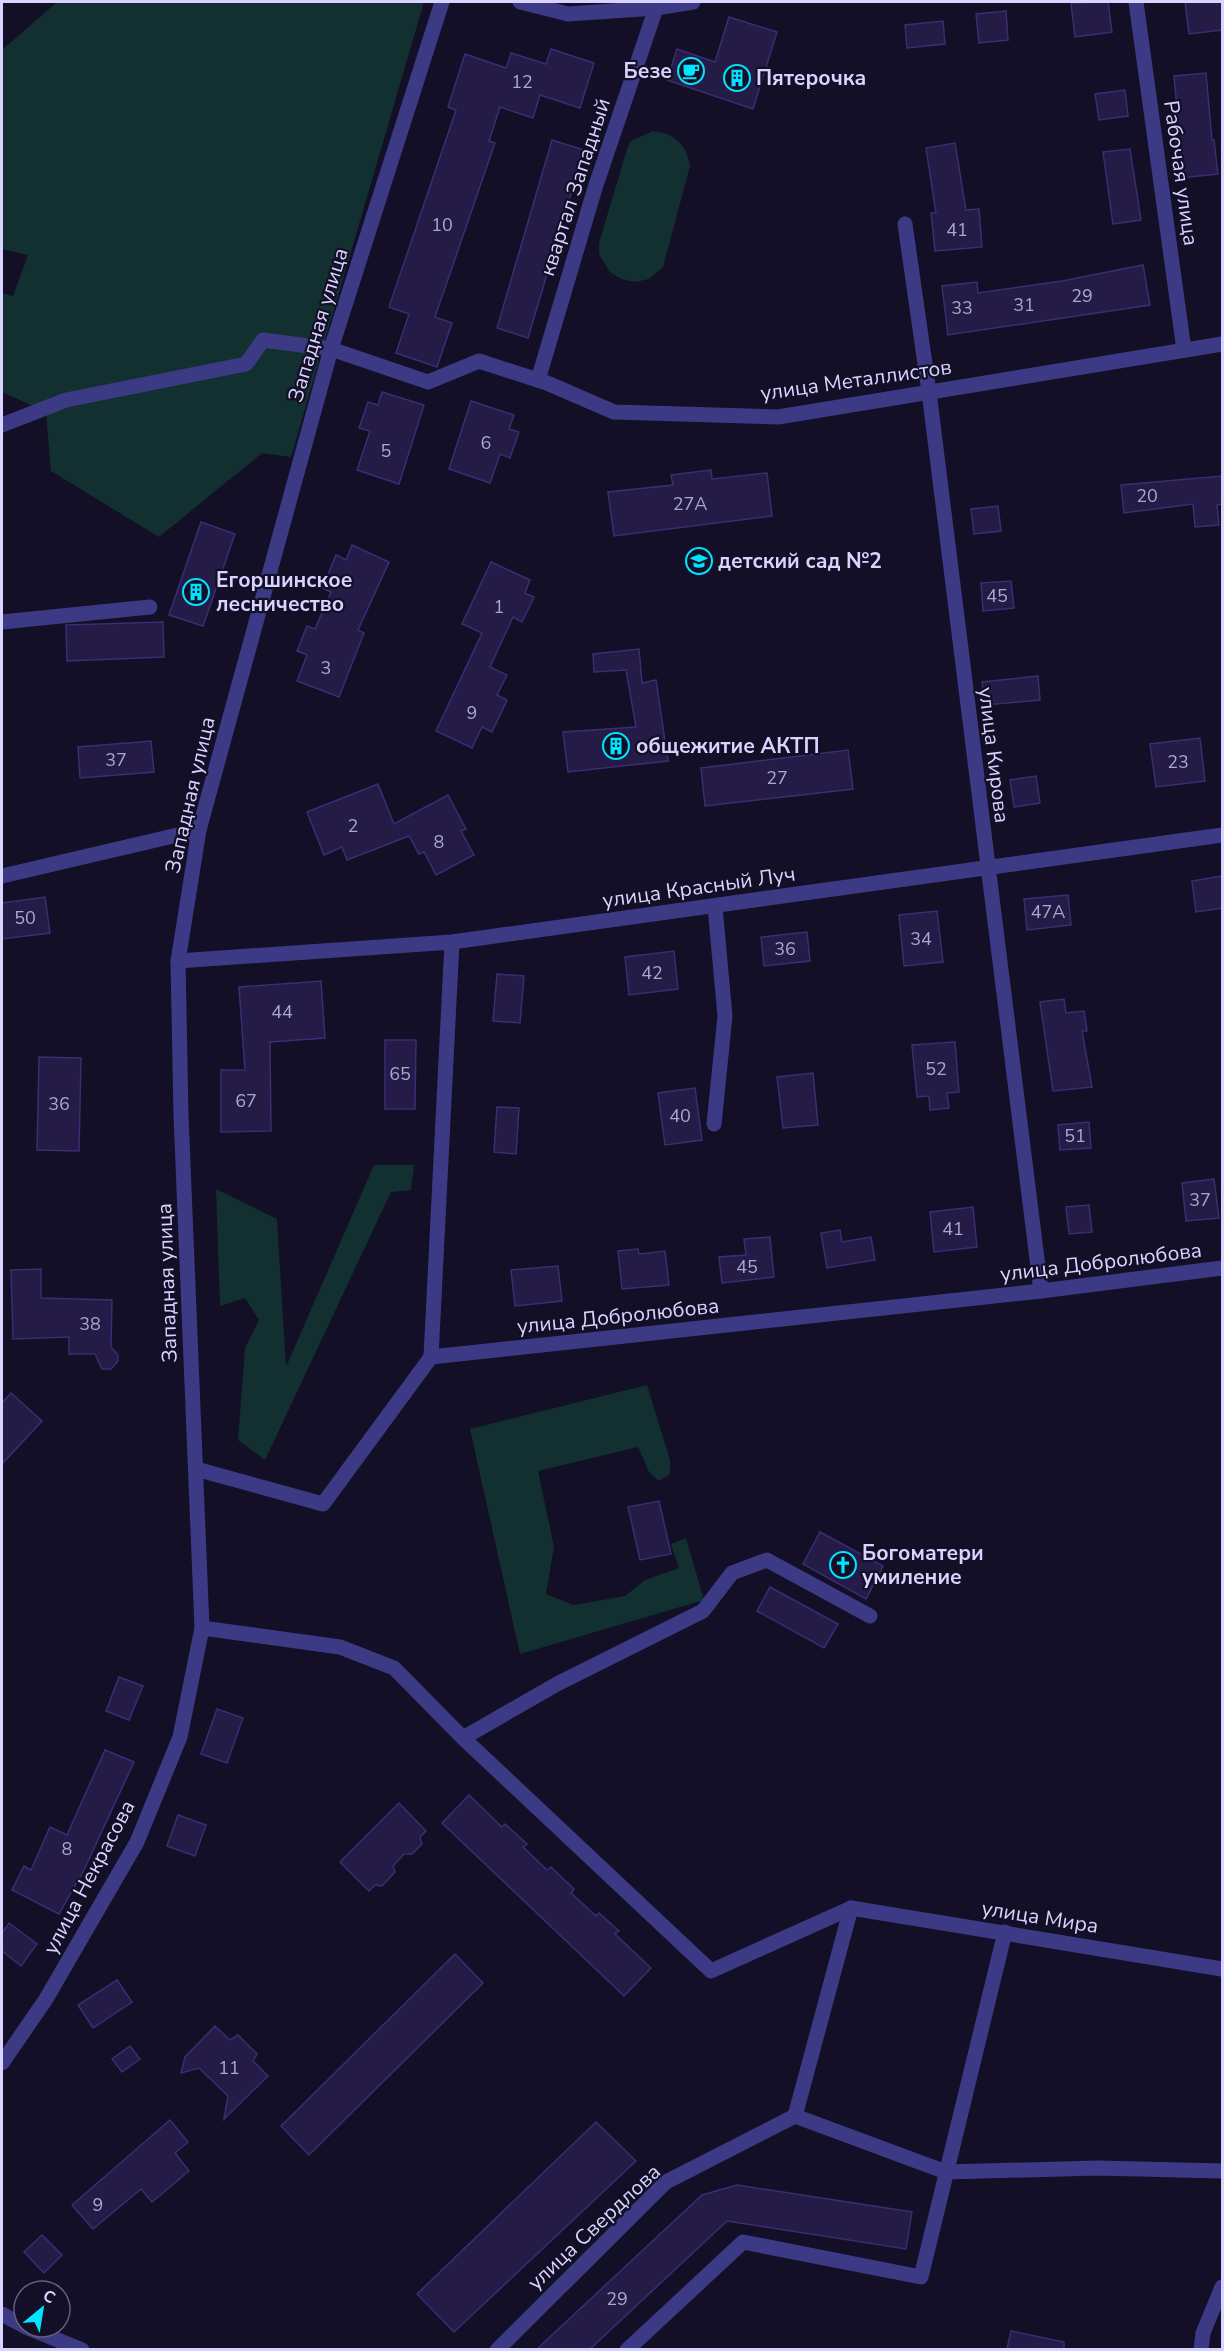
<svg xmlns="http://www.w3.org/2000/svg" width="1224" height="2351" font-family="'Nunito Sans',sans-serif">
<rect width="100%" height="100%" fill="#130f26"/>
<g fill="#12302f">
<polygon points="57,2 424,2 291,457 262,453 159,537 51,471 46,412 2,392 2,293 13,296 28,255 2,249 2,50"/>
<path d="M653,131c21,2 34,14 37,35l-27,101 -14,12 -14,3 -14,-3 -11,-7 -11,-18v-11l28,-94 4,-8z"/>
<polygon points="374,1165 414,1165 411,1190 391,1192 265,1460 238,1440 245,1348 259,1320 245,1298 220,1306 216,1189 277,1219 286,1367"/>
<polygon points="647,1385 670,1460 670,1474 659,1481 649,1472 638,1447 538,1471 554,1547 546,1594 573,1605 625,1596 645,1580 679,1568 671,1544 686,1538 704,1600 520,1654 470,1429"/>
</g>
<g fill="#241b47" stroke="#3b2d73" stroke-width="1.5">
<polygon points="1108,2 1112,32 1075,37 1071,3"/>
<polygon points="1185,2 1222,2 1222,30 1189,34"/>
<polygon points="1006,11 1008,40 979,43 976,14"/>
<polygon points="729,17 777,32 753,109 667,80 677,49 715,62"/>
<polygon points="943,21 945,44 907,48 905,25"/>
<polygon points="551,49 594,63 580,108 540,95 533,118 500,107 489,141 495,143 435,317 452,323 437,367 396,353 409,314 389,307 456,110 448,107 465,54 506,68 511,53 546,64"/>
<polygon points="1206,73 1212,140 1214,140 1218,174 1180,178 1175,135 1171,135 1169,120 1178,120 1174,76"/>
<polygon points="1125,90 1128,116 1099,120 1095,94"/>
<polygon points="552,140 584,150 528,338 497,328"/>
<polygon points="955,143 966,210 979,209 982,247 935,251 931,213 936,213 926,148"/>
<polygon points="1130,149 1141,220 1113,224 1103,152"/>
<polygon points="1143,265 1150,305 948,335 942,286 977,282 978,293 1062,281"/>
<polygon points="382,392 424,405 399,484 357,470 370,431 359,428 368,402 378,405"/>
<polygon points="471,401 514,415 509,429 519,432 510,458 500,454 490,483 449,469"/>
<polygon points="711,470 712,479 767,473 772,516 614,536 608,492 673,485 671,475"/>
<polygon points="1222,476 1222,504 1217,505 1219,525 1195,527 1193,504 1124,513 1121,485"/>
<polygon points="998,506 1001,531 974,534 971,509"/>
<polygon points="201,522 235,534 203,626 169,615"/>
<polygon points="352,545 389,562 358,630 364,633 339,697 297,681 307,655 297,651 307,626 315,629 331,592 322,588 336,555 346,560"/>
<polygon points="491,562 530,580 525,593 534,597 522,622 513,617 490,667 507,675 497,695 507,700 492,732 482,727 472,748 436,731 482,633 462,624"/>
<polygon points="1011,581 1014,608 983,611 981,583"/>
<polygon points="163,622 164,657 67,661 66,625"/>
<polygon points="639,649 642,683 656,680 668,761 568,772 563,732 636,727 626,670 594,672 593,654"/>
<polygon points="1038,676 1040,700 985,705 982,682"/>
<polygon points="1200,738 1205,781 1156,787 1150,744"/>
<polygon points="151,741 154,772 80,778 78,747"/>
<polygon points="848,750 853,789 705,806 701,768"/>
<polygon points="1036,776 1040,803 1014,807 1010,780"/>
<polygon points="378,784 394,824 448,795 466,829 461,831 474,855 436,875 424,852 419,854 409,836 347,860 342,847 324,855 307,812"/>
<polygon points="1222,876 1222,908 1196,912 1192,881"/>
<polygon points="1068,895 1071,925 1027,930 1024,899"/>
<polygon points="45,897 50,933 2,939 2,903"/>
<polygon points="937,911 943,962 904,966 899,915"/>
<polygon points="807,932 810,961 764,966 761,937"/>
<polygon points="674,951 678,989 629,995 625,957"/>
<polygon points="497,974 524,976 520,1023 493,1021"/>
<polygon points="321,981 325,1038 270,1042 271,1131 221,1132 221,1070 245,1070 239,987"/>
<polygon points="1064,999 1066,1013 1084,1011 1087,1031 1082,1031 1092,1087 1053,1091 1040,1002"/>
<polygon points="385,1040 416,1040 415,1109 385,1109"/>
<polygon points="955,1042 959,1092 947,1093 949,1108 930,1110 929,1096 917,1097 912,1045"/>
<polygon points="39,1057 81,1058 79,1151 37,1150"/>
<polygon points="813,1073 818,1125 783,1128 777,1077"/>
<polygon points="695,1088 702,1140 665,1145 658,1093"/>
<polygon points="497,1107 519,1108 516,1154 494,1152"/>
<polygon points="1089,1122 1091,1148 1060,1150 1058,1125"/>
<polygon points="1214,1179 1219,1218 1186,1221 1182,1183"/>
<polygon points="1089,1205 1092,1232 1069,1234 1066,1207"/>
<polygon points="973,1207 977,1247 934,1252 930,1212"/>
<polygon points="840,1230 842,1242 871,1237 875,1260 827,1268 821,1233"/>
<polygon points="770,1237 774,1277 722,1283 719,1257 746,1255 744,1239"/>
<polygon points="638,1249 639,1254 665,1251 669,1285 622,1289 618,1251"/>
<polygon points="558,1266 562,1301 515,1306 511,1270"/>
<polygon points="41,1269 41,1298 112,1300 111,1347 118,1355 118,1361 111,1369 102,1369 95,1354 69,1354 69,1337 13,1339 11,1270"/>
<polygon points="11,1393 42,1421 2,1464 2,1403"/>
<polygon points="659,1501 671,1554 640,1560 628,1507"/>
<polygon points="820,1532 883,1566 866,1599 803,1564"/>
<polygon points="770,1587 838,1624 824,1648 757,1611"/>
<polygon points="119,1677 143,1686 129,1720 106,1711"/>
<polygon points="217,1709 243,1718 227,1763 201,1754"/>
<polygon points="105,1750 134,1762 84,1870 59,1914 12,1890 24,1866 31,1870 50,1827 67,1835"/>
<polygon points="469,1795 502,1827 505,1824 527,1844 523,1847 547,1870 551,1867 574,1889 571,1893 596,1916 599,1913 619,1931 615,1934 651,1968 624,1996 442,1823"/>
<polygon points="399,1803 426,1831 420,1837 422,1844 412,1854 404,1854 393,1866 395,1872 382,1886 375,1885 369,1891 340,1862"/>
<polygon points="178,1815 206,1825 195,1856 167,1846"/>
<polygon points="9,1923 37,1944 21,1966 2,1951 2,1933"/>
<polygon points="455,1954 483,1983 309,2155 281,2126"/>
<polygon points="117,1980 132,2002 93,2028 78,2005"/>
<polygon points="215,2026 230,2040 238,2035 257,2054 253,2061 268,2076 224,2119 228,2096 199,2068 181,2073 185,2057"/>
<polygon points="130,2046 140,2059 122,2072 112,2059"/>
<polygon points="170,2120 188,2142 175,2153 189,2171 152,2202 141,2189 93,2229 72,2205"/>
<polygon points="596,2122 636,2161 454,2332 417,2294"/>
<polygon points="737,2185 912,2212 906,2249 727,2221 590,2349 537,2349 702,2195"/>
<polygon points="42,2235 62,2255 44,2273 24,2252"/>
<polygon points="1011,2331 1064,2342 1064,2349 1007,2349"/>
</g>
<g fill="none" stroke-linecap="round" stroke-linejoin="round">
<g stroke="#3d3a85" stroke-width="15">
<polyline points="520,2 568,14 656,8 693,2"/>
<polyline points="1136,2 1184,350"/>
<polyline points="905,224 929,392 1041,1291"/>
<polyline points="538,380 595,188 656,8"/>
<polyline points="2,425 66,400 246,364 263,340 331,349 428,382 479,361 547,383 614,412 778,417 1222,344"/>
<polyline points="2,622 150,607"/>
<polyline points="2,876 199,830"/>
<polyline points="452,942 431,1357 1041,1291 1222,1268"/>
<polyline points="178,961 452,942 1222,835"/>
<polyline points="714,1124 725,1016 715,907"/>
<polyline points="196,1469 323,1504 431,1357"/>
<polyline points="202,1628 340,1647 394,1668 463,1738 711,1971 851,1908"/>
<polyline points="463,1738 557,1684 703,1611 732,1573 767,1560 870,1616"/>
<polyline points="851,1908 1222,1969"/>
<polyline points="2,2063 46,1999 137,1842 180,1737 202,1628 181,1115 178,961 199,830 331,349 442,2"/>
<polyline points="795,2116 946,2172 1098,2168 1222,2171"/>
<polyline points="2,2314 24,2326"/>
<polyline points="26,2327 82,2350"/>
<polyline points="497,2350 666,2182 795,2116 851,1908"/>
<polyline points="627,2350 743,2242 921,2277 1005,1932"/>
<polyline points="1201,2350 1203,2333 1222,2287"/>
</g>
</g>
<defs>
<symbol id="cafe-ring" viewBox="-11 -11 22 22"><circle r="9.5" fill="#130f26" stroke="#00e5ff" stroke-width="1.5"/><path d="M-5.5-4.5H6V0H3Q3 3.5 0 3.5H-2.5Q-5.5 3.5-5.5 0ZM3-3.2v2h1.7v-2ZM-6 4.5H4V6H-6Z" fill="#00e5ff"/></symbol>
<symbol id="building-ring" viewBox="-11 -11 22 22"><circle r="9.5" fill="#130f26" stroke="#00e5ff" stroke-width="1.5"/><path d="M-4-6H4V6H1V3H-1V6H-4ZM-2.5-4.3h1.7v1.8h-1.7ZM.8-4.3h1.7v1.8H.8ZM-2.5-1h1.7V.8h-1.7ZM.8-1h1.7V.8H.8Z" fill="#00e5ff"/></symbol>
<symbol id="school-ring" viewBox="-11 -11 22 22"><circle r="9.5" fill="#130f26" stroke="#00e5ff" stroke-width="1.5"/><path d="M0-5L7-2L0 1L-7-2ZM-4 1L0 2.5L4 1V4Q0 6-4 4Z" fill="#00e5ff"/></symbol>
<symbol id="church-ring" viewBox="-11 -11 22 22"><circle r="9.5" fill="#130f26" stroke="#00e5ff" stroke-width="1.5"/><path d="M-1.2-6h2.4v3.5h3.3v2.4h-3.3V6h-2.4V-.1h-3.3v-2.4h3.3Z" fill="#00e5ff"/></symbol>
</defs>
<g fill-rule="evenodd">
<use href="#cafe-ring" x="676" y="56" width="30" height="30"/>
<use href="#building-ring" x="722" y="63" width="30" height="30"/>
<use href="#school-ring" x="684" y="546" width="30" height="30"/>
<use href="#building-ring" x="181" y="577" width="30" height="30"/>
<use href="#building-ring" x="601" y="731" width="30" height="30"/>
<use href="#church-ring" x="828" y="1550" width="30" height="30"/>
</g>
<g text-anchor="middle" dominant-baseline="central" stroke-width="4.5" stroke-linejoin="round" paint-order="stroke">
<g font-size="18" fill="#aca6d1">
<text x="522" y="82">12</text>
<text x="442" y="225">10</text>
<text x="957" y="230">41</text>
<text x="1082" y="296">29</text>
<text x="1024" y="305">31</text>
<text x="962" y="308">33</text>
<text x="486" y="443">6</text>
<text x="386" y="451">5</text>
<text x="1147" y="496">20</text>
<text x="690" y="504">27А</text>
<text x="997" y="596">45</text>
<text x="499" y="607">1</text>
<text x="326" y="668">3</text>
<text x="472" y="713">9</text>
<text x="116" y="760">37</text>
<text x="1178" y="762">23</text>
<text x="777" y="778">27</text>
<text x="353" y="826">2</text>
<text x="439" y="842">8</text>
<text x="1048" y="912">47А</text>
<text x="25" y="918">50</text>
<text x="921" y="939">34</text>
<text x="785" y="949">36</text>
<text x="652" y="973">42</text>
<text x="282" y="1012">44</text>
<text x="936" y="1069">52</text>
<text x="400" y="1074">65</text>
<text x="246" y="1101">67</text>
<text x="59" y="1104">36</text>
<text x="680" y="1116">40</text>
<text x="1075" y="1136">51</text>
<text x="1200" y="1200">37</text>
<text x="953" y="1229">41</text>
<text x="747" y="1267">45</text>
<text x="90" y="1324">38</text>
<text x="67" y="1849">8</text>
<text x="229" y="2068">11</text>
<text x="98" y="2205">9</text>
<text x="617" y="2299">29</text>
</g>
<g font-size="21" font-weight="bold" fill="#d9d4ff" stroke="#130f26" text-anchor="start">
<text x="672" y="71" text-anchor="end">Безе</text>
<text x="756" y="78">Пятерочка</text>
<text x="718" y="561">детский сад №2</text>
<text x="216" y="580">Егоршинское<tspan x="216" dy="24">лесничество</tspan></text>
<text x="636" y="746">общежитие АКТП</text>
<text x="862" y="1553">Богоматери<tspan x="862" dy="24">умиление</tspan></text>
</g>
<g font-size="21" fill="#d9d4ff" stroke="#130f26">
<text transform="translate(1181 173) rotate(82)">Рабочая улица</text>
<text transform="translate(575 187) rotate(-72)">квартал Западный</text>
<text transform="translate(318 325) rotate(-73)">Западная улица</text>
<text transform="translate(856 380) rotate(-8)">улица Металлистов</text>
<text transform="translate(994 755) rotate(83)">улица Кирова</text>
<text transform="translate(190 795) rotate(-77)">Западная улица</text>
<text transform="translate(699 887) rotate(-8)">улица Красный Луч</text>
<text transform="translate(1101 1262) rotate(-7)">улица Добролюбова</text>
<text transform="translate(167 1283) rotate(-92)">Западная улица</text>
<text transform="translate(618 1316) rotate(-6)">улица Добролюбова</text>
<text transform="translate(89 1877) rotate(-62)">улица Некрасова</text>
<text transform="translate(1040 1917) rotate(9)">улица Мира</text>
<text transform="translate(594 2227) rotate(-43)">улица Свердлова</text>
</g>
</g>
<rect width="1224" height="2351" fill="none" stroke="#d9d4ff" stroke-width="6"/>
<g transform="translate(42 2309) rotate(30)"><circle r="28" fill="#130f26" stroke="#625e7d" stroke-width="1.5"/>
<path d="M0-4.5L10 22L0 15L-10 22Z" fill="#00e5ff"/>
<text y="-9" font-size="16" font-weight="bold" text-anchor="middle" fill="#d9d4ff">С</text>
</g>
</svg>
